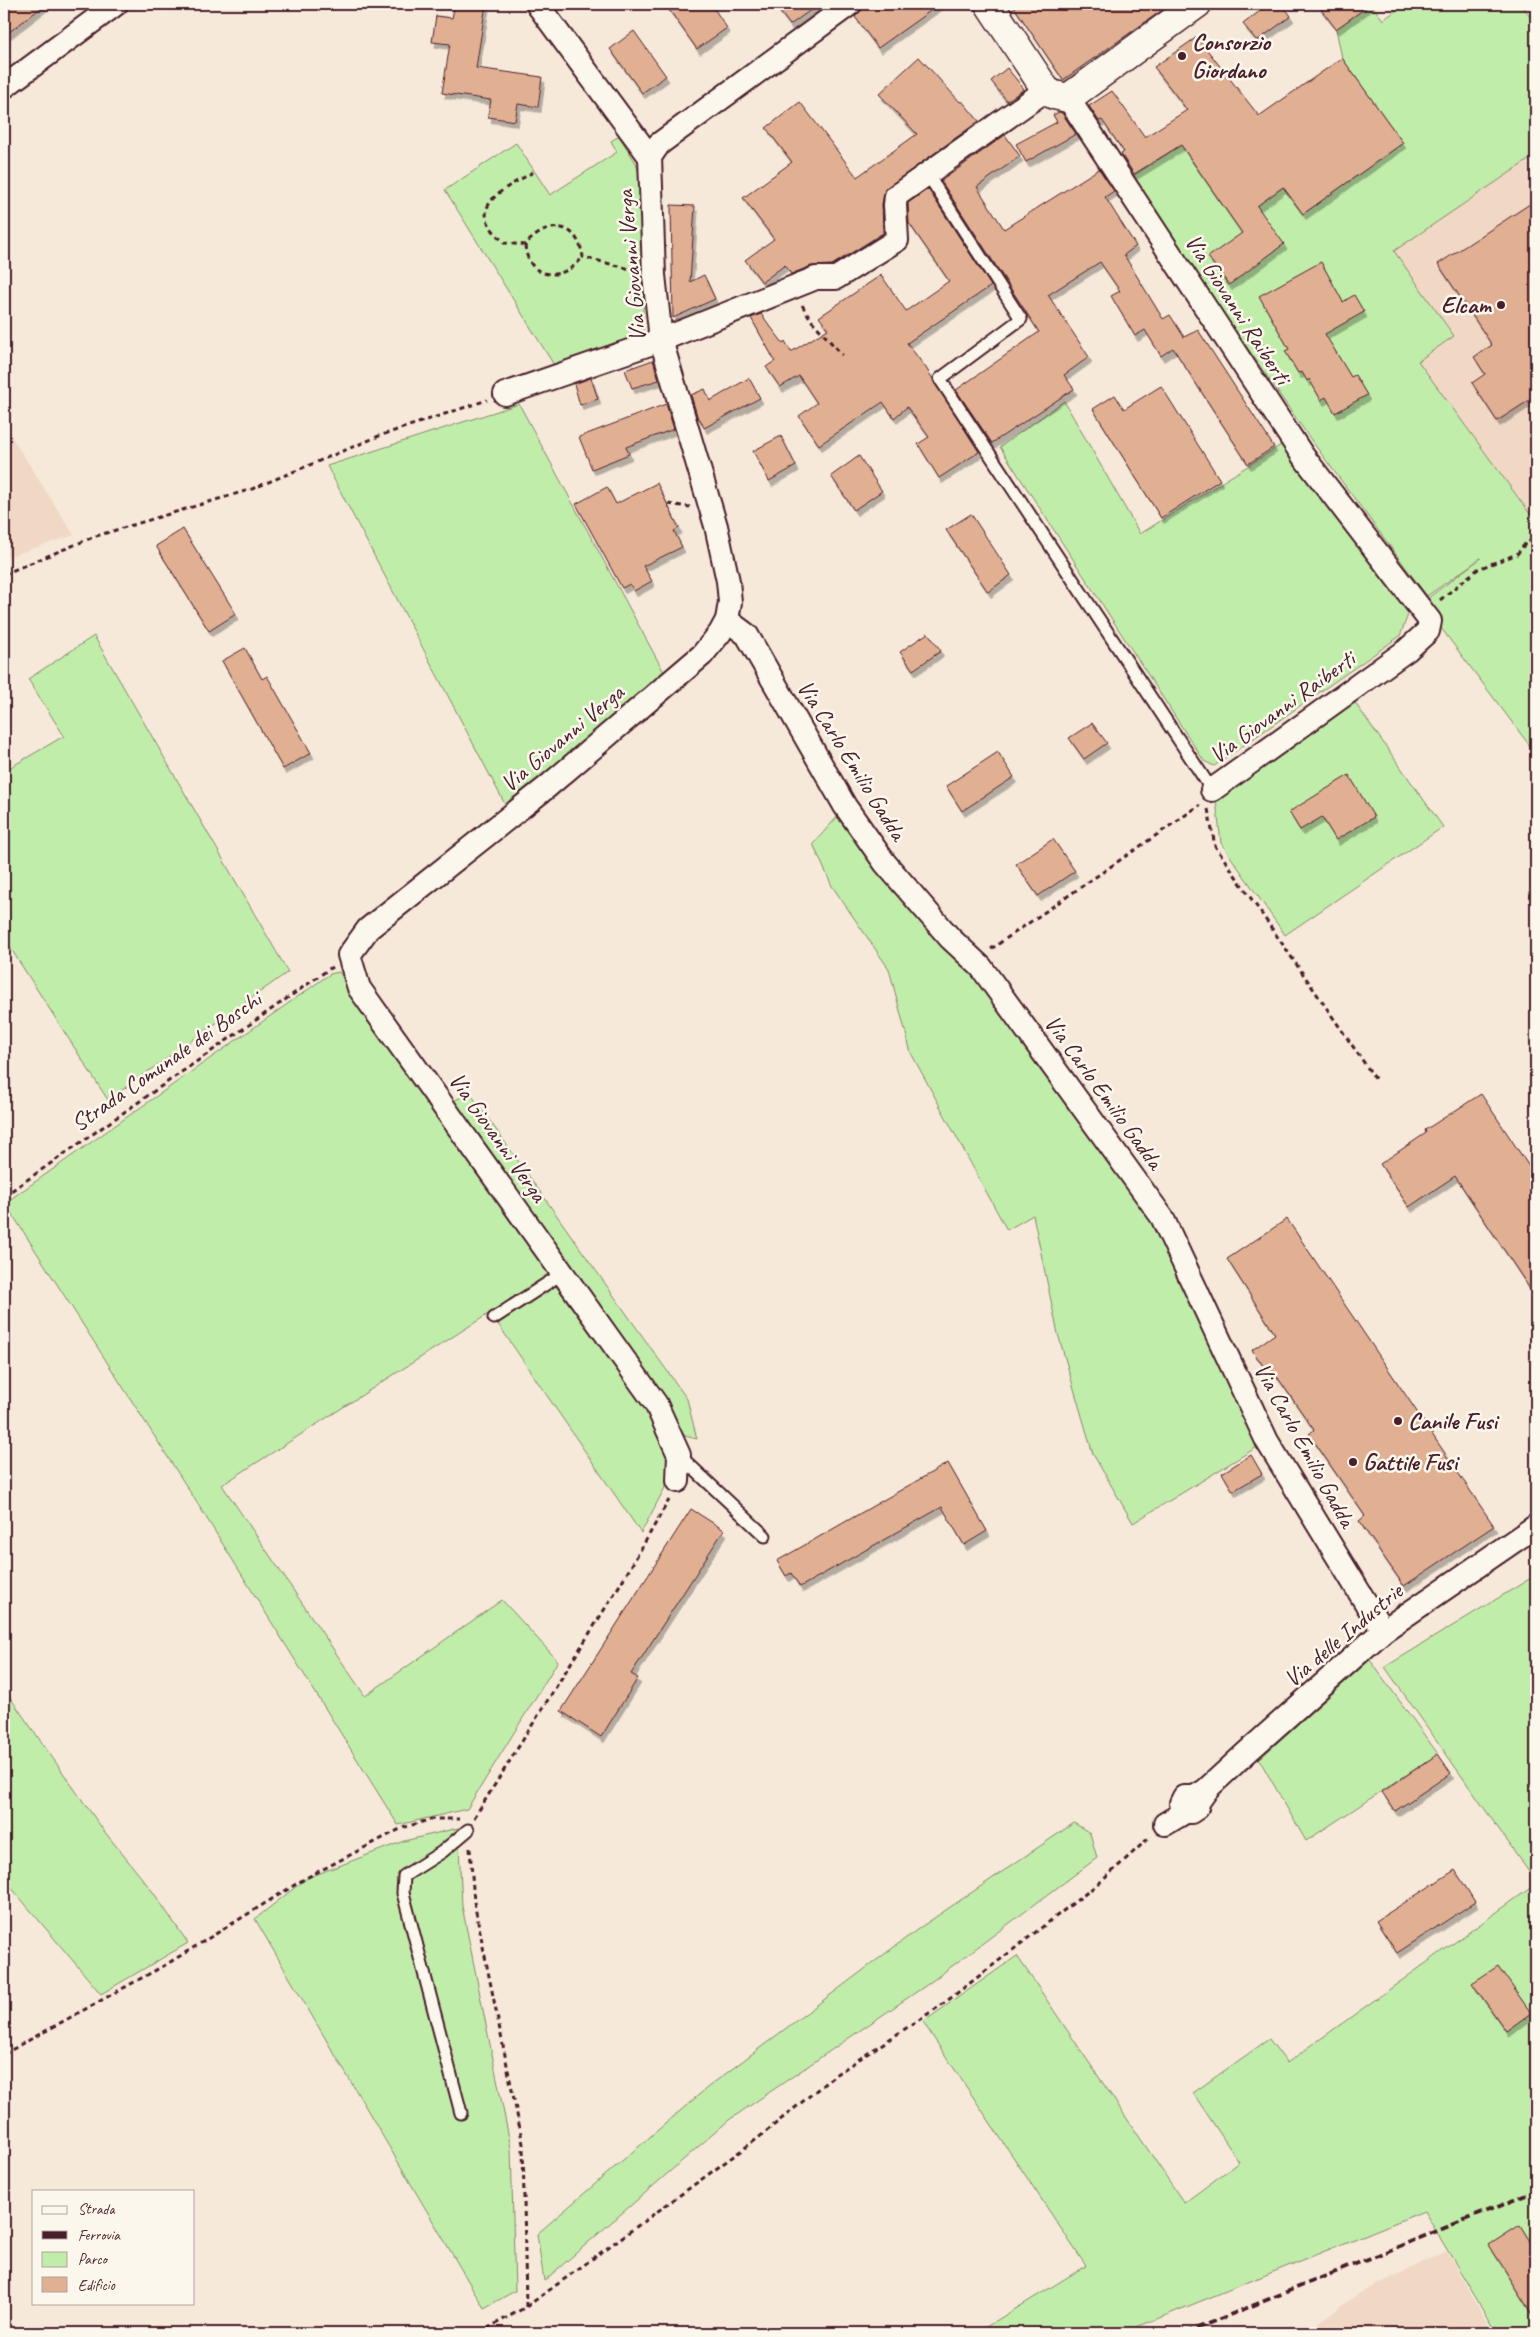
<svg xmlns="http://www.w3.org/2000/svg" width="1540" height="2337" font-family="Caveat,sans-serif">
<defs>
<filter id="shadow"><feDropShadow dx="3" dy="5.5" stdDeviation="0" flood-color="#0004"/></filter>
</defs>
<rect width="100%" height="100%" fill="#f6e9da"/>
<filter id="ink" filterUnits="userSpaceOnUse"><feTurbulence type="fractalNoise" baseFrequency=".02" numOctaves="2"/><feDisplacementMap in="SourceGraphic" scale="10" xChannelSelector="R" yChannelSelector="G"/><feConvolveMatrix kernelMatrix="1 2 1 2 8 2 1 2 1" color-interpolation-filters="sRGB"/></filter>
<g filter="url(#ink)">
<g fill="#f0d8c5">
<polygon points="1536,155 1536,522 1418,361 1394,250"/>
<polygon points="4,425 74,535 4,558"/>
<polygon points="1446,2251 1494,2333 1305,2333 1358,2294"/>
</g>
<g fill="#c1edaa" stroke="#86866a">
<polygon points="1371,4 1383,20 1405,4 1522,4 1536,27 1536,155 1394,251 1454,336 1418,361 1536,522 1536,754 1441,628 1428,598 1481,558 1427,596 1311,440 1130,178 1181,145 1235,222 1283,187 1303,214 1403,143 1342,58 1336,29"/>
<polygon points="619,136 636,163 644,193 643,335 554,365 445,190 516,143 550,195 617,152 611,141"/>
<polygon points="1064,401 1140,534 1281,445 1409,612 1400,636 1214,766 1204,761 1000,447"/>
<polygon points="519,404 665,674 506,806 327,466"/>
<polygon points="94,636 288,972 108,1100 4,938 4,771 64,736 28,679"/>
<polygon points="1348,693 1443,827 1285,935 1221,843 1214,783"/>
<polygon points="838,816 972,970 1159,1227 1262,1444 1133,1523 1093,1454 1058,1334 1033,1215 1007,1230 911,1053 889,969 832,886 813,844"/>
<polygon points="339,972 549,1275 222,1485 365,1696 502,1600 558,1661 467,1809 398,1825 194,1498 5,1203 330,974"/>
<polygon points="470,1093 687,1399 697,1439 685,1436 451,1102"/>
<polygon points="555,1285 646,1410 670,1458 670,1478 641,1533 498,1324"/>
<polygon points="1536,1575 1536,1882 1385,1667"/>
<polygon points="1370,1660 1438,1754 1306,1841 1259,1759"/>
<polygon points="4,1689 104,1831 153,1892 188,1943 101,1994 4,1879"/>
<polygon points="1074,1823 1090,1833 1097,1858 928,1984 729,2120 544,2281 537,2234 708,2087 918,1929"/>
<polygon points="458,1828 462,1906 511,2148 515,2291 484,2308 255,1919 307,1878 404,1841"/>
<polygon points="1536,1884 1536,2333 1497,2333 1424,2211 1122,2333 976,2333 1086,2266 923,2022 1017,1956 1184,2203 1239,2162 1193,2093 1269,2039 1287,2063"/>
</g>
<g fill="#e1b093" stroke="#4a1f2b" filter="url(#shadow)">
<polygon points="4,4 46,4 4,36"/>
<polygon points="455,4 486,4 476,68 542,77 538,107 518,104 515,121 488,117 491,100 442,93 450,44 432,42 436,16 452,18"/>
<polygon points="665,4 711,4 727,28 697,49"/>
<polygon points="774,4 819,4 790,25"/>
<polygon points="863,4 940,4 878,48 855,17 862,10"/>
<polygon points="1012,4 1171,4 1063,80"/>
<polygon points="1269,4 1282,4 1291,16 1257,41 1243,24"/>
<polygon points="1317,4 1371,4 1336,29"/>
<polygon points="634,31 666,76 642,93 610,49"/>
<polygon points="1197,37 1259,116 1342,58 1403,143 1303,214 1283,187 1257,206 1284,244 1229,285 1208,257 1242,233 1181,145 1134,174 1121,154 1124,152 1102,120 1099,121 1089,106 1112,91 1145,137 1187,110 1154,67"/>
<polygon points="919,57 960,102 962,101 979,121 885,189 882,204 883,233 832,265 811,266 791,274 785,265 762,282 745,260 774,239 743,198 792,162 766,128 800,102 857,177 917,134 879,94"/>
<polygon points="1007,68 1024,89 1007,101 991,81"/>
<polygon points="1059,112 1062,113 1076,134 1026,162 1016,144 1057,122 1053,115"/>
<polygon points="1005,135 1020,156 977,187 1004,229 1099,169 1114,191 1105,197 1136,246 1124,255 1163,319 1170,315 1184,337 1198,330 1274,447 1248,464 1173,348 1161,356 1145,330 1135,336 1111,296 1120,291 1100,262 1048,295 1089,357 1064,375 1074,389 992,443 956,390 1039,332 941,181"/>
<polygon points="928,189 991,286 907,343 926,368 979,452 939,478 918,444 929,437 907,407 894,418 883,402 819,445 799,416 817,403 799,376 780,387 766,367 775,361 751,318 761,314 783,343 785,341 791,352 828,329 819,317 881,275 906,311 949,281 909,223 908,203"/>
<polygon points="1536,200 1536,396 1497,421 1472,383 1485,374 1474,357 1492,345 1438,264"/>
<polygon points="671,205 695,206 690,282 704,275 715,299 673,318"/>
<polygon points="1321,262 1343,302 1354,295 1364,312 1325,334 1351,377 1355,375 1367,395 1335,413 1326,397 1321,400 1309,379 1307,381 1302,372 1298,373 1285,351 1289,349 1259,296"/>
<polygon points="653,360 659,380 632,388 625,370"/>
<polygon points="591,378 598,399 580,405 574,384"/>
<polygon points="749,378 760,398 704,428 700,419 698,419 691,395 705,389 710,401"/>
<polygon points="1161,386 1220,480 1161,518 1093,409 1115,395 1124,409"/>
<polygon points="666,404 674,429 626,447 629,454 592,469 579,437"/>
<polygon points="781,436 796,466 769,481 753,451"/>
<polygon points="859,456 882,491 854,510 831,476"/>
<polygon points="657,483 679,528 674,531 682,547 643,566 652,581 634,591 630,584 622,588 576,504 607,487 616,504"/>
<polygon points="971,514 1011,575 988,592 946,530"/>
<polygon points="183,529 236,614 209,631 156,546"/>
<polygon points="928,633 941,651 913,670 900,652"/>
<polygon points="245,648 262,679 267,676 311,753 283,769 222,661"/>
<polygon points="1092,723 1107,743 1084,759 1069,738"/>
<polygon points="998,752 1014,777 962,811 946,786"/>
<polygon points="1349,775 1374,817 1336,840 1322,817 1300,830 1289,812"/>
<polygon points="1053,839 1075,871 1038,896 1016,864"/>
<polygon points="1481,1094 1536,1177 1536,1298 1455,1176 1409,1207 1380,1164 1426,1133 1425,1130"/>
<polygon points="1287,1219 1494,1526 1404,1586 1359,1521 1365,1516 1309,1434 1314,1430 1273,1371 1269,1374 1252,1350 1275,1334 1227,1259"/>
<polygon points="1251,1455 1262,1474 1233,1491 1222,1473"/>
<polygon points="948,1463 987,1531 964,1545 942,1507 800,1587 791,1573 786,1576 777,1561"/>
<polygon points="691,1509 724,1530 631,1674 638,1678 601,1737 561,1711"/>
<polygon points="1438,1754 1451,1773 1395,1811 1382,1792"/>
<polygon points="1455,1870 1475,1902 1397,1953 1376,1921"/>
<polygon points="1498,1966 1531,2013 1506,2031 1472,1983"/>
<polygon points="1520,2225 1536,2251 1536,2319 1489,2245"/>
</g>
<g fill="none" stroke-linecap="round" stroke-linejoin="round">
<defs>
<g id="service">
<polyline points="928,175 1021,319 940,379 1212,790"/>
<polyline points="494,1318 563,1273"/>
<polyline points="680,1456 765,1536"/>
<polyline points="461,2113 403,1893 404,1876 442,1852 468,1830"/>
</g>
<g id="minor">
<polyline points="537,4 650,157"/>
<polyline points="4,87 116,4"/>
<polyline points="1068,98 1303,456 1430,621 1428,631 1407,650 1212,790"/>
<polyline points="505,394 661,340 816,278 836,278 897,240 895,205 896,196 1046,90"/>
<polyline points="727,620 747,635 845,806 885,863 950,938 981,967 1162,1217 1267,1441 1383,1631"/>
<polyline points="678,1481 679,1455 656,1404 359,988 349,955 368,929 547,787 702,655 720,633 727,620 730,602 728,581 716,526 661,340 654,275 650,157 659,144 850,4"/>
<polyline points="1194,1797 1198,1802 1197,1808 1191,1812 1185,1812 1181,1803 1184,1797 1194,1797 1208,1789"/>
<polyline points="1198,1802 1208,1788 1246,1753 1383,1631 1536,1526"/>
<polyline points="1165,1824 1185,1812"/>
</g>
<polyline id="tertiary" points="989,4 1046,90 1054,95 1068,98 1197,4"/>
</defs>
<use href="#service" stroke="#4a1f2b" stroke-width="15"/>
<use href="#minor" stroke="#4a1f2b" stroke-width="26"/>
<use href="#tertiary" stroke="#4a1f2b" stroke-width="31"/>
<g stroke="#4a1f2b" stroke-width="3" stroke-dasharray="5 4" stroke-linecap="butt">
<path d="M533,172c-17,11 -58,27 -44,52 3,7 10,13 15,19l21,2c23,-25 52,-25 58,12l51,13"/>
<path d="M525,245c3,36 38,37 58,12"/>
<polyline points="802,305 812,321 842,355"/>
<polyline points="668,504 690,507"/>
<polyline points="4,574 96,536 252,489 379,436 487,400"/>
<polyline points="1440,600 1478,569 1517,554 1525,544 1536,537"/>
<polyline points="1208,809 1215,846 1376,1080"/>
<polyline points="991,949 1200,805"/>
<polyline points="459,1092 468,1081"/>
<polyline points="4,1196 332,967"/>
<polyline points="474,1818 626,1575 669,1500"/>
<polyline points="470,1848 474,1902 523,2144 526,2307"/>
<polyline points="4,2054 167,1964 306,1878 402,1828 432,1819 459,1819"/>
<polyline points="479,2333 526,2307 757,2139 835,2075 943,2004 1103,1880 1151,1836"/>
</g>
<use href="#service" stroke="#fbf7ec" stroke-width="11"/>
<use href="#minor" stroke="#fbf7ec" stroke-width="22"/>
<use href="#tertiary" stroke="#fbf7ec" stroke-width="28"/>
<polyline stroke="#4a1f2b" stroke-width="4" stroke-dasharray="8 4" stroke-linecap="butt" points="1185,2333 1536,2191"/>
</g>
</g>
<g fill="#4a1f2b" stroke="#fbf7ec" stroke-width="2">
<circle cx="1182" cy="56" r="5"/>
<circle cx="1501" cy="305" r="5"/>
<circle cx="1398" cy="1421" r="5"/>
<circle cx="1353" cy="1462" r="5"/>
</g>
<g text-anchor="middle" dominant-baseline="central" stroke-width="5" stroke-linejoin="round" paint-order="stroke">
<g font-size="24" font-weight="bold" fill="#4a1f2b" stroke="#fbf7ec" text-anchor="start">
<text x="1192" y="42">Consorzio<tspan x="1192" dy="28">Giordano</tspan></text>
<text x="1491" y="305" text-anchor="end">Elcam</text>
<text x="1408" y="1421">Canile Fusi</text>
<text x="1363" y="1462">Gattile Fusi</text>
</g>
<g font-size="24" fill="#4a1f2b" stroke="#fbf7ec">
<text transform="translate(631 266) rotate(-95)">Via Giovanni Verga</text>
<text transform="translate(1238 309) rotate(57)">Via Giovanni Raiberti</text>
<text transform="translate(1282 707) rotate(-36)">Via Giovanni Raiberti</text>
<text transform="translate(562 738) rotate(-40)">Via Giovanni Verga</text>
<text transform="translate(852 760) rotate(58)">Via Carlo Emilio Gadda</text>
<text transform="translate(166 1061) rotate(-35)">Strada Comunale dei Boschi</text>
<text transform="translate(1104 1092) rotate(54)">Via Carlo Emilio Gadda</text>
<text transform="translate(498 1137) rotate(55)">Via Giovanni Verga</text>
<text transform="translate(1305 1445) rotate(61)">Via Carlo Emilio Gadda</text>
<text transform="translate(1343 1635) rotate(-40)">Via delle Industrie</text>
</g>
</g>
<rect width="1540" height="2337" fill="none" stroke="#fbf7ec" stroke-width="20"/>
<rect x="10" y="10" width="1520" height="2317" fill="none" stroke="#4a1f2b" stroke-width="2" filter="url(#ink)"/>
<rect x="32" y="2190" width="162" height="115" fill="#fbf7ec" stroke="#b4a19f"/>
<rect x="42" y="2206" width="25" height="8" fill="#fbf7ec" stroke="#b4a19f"/>
<text x="78" y="2214" font-size="15" fill="#4a1f2b">Strada</text>
<rect x="42" y="2231" width="25" height="8" fill="#4a1f2b" stroke="#b4a19f"/>
<text x="78" y="2240" font-size="15" fill="#4a1f2b">Ferrovia</text>
<rect x="42" y="2252" width="25" height="15" fill="#c1edaa" stroke="#b4a19f"/>
<text x="78" y="2264" font-size="15" fill="#4a1f2b">Parco</text>
<rect x="42" y="2277" width="25" height="15" fill="#e1b093" stroke="#b4a19f"/>
<text x="78" y="2290" font-size="15" fill="#4a1f2b">Edificio</text>
</svg>
